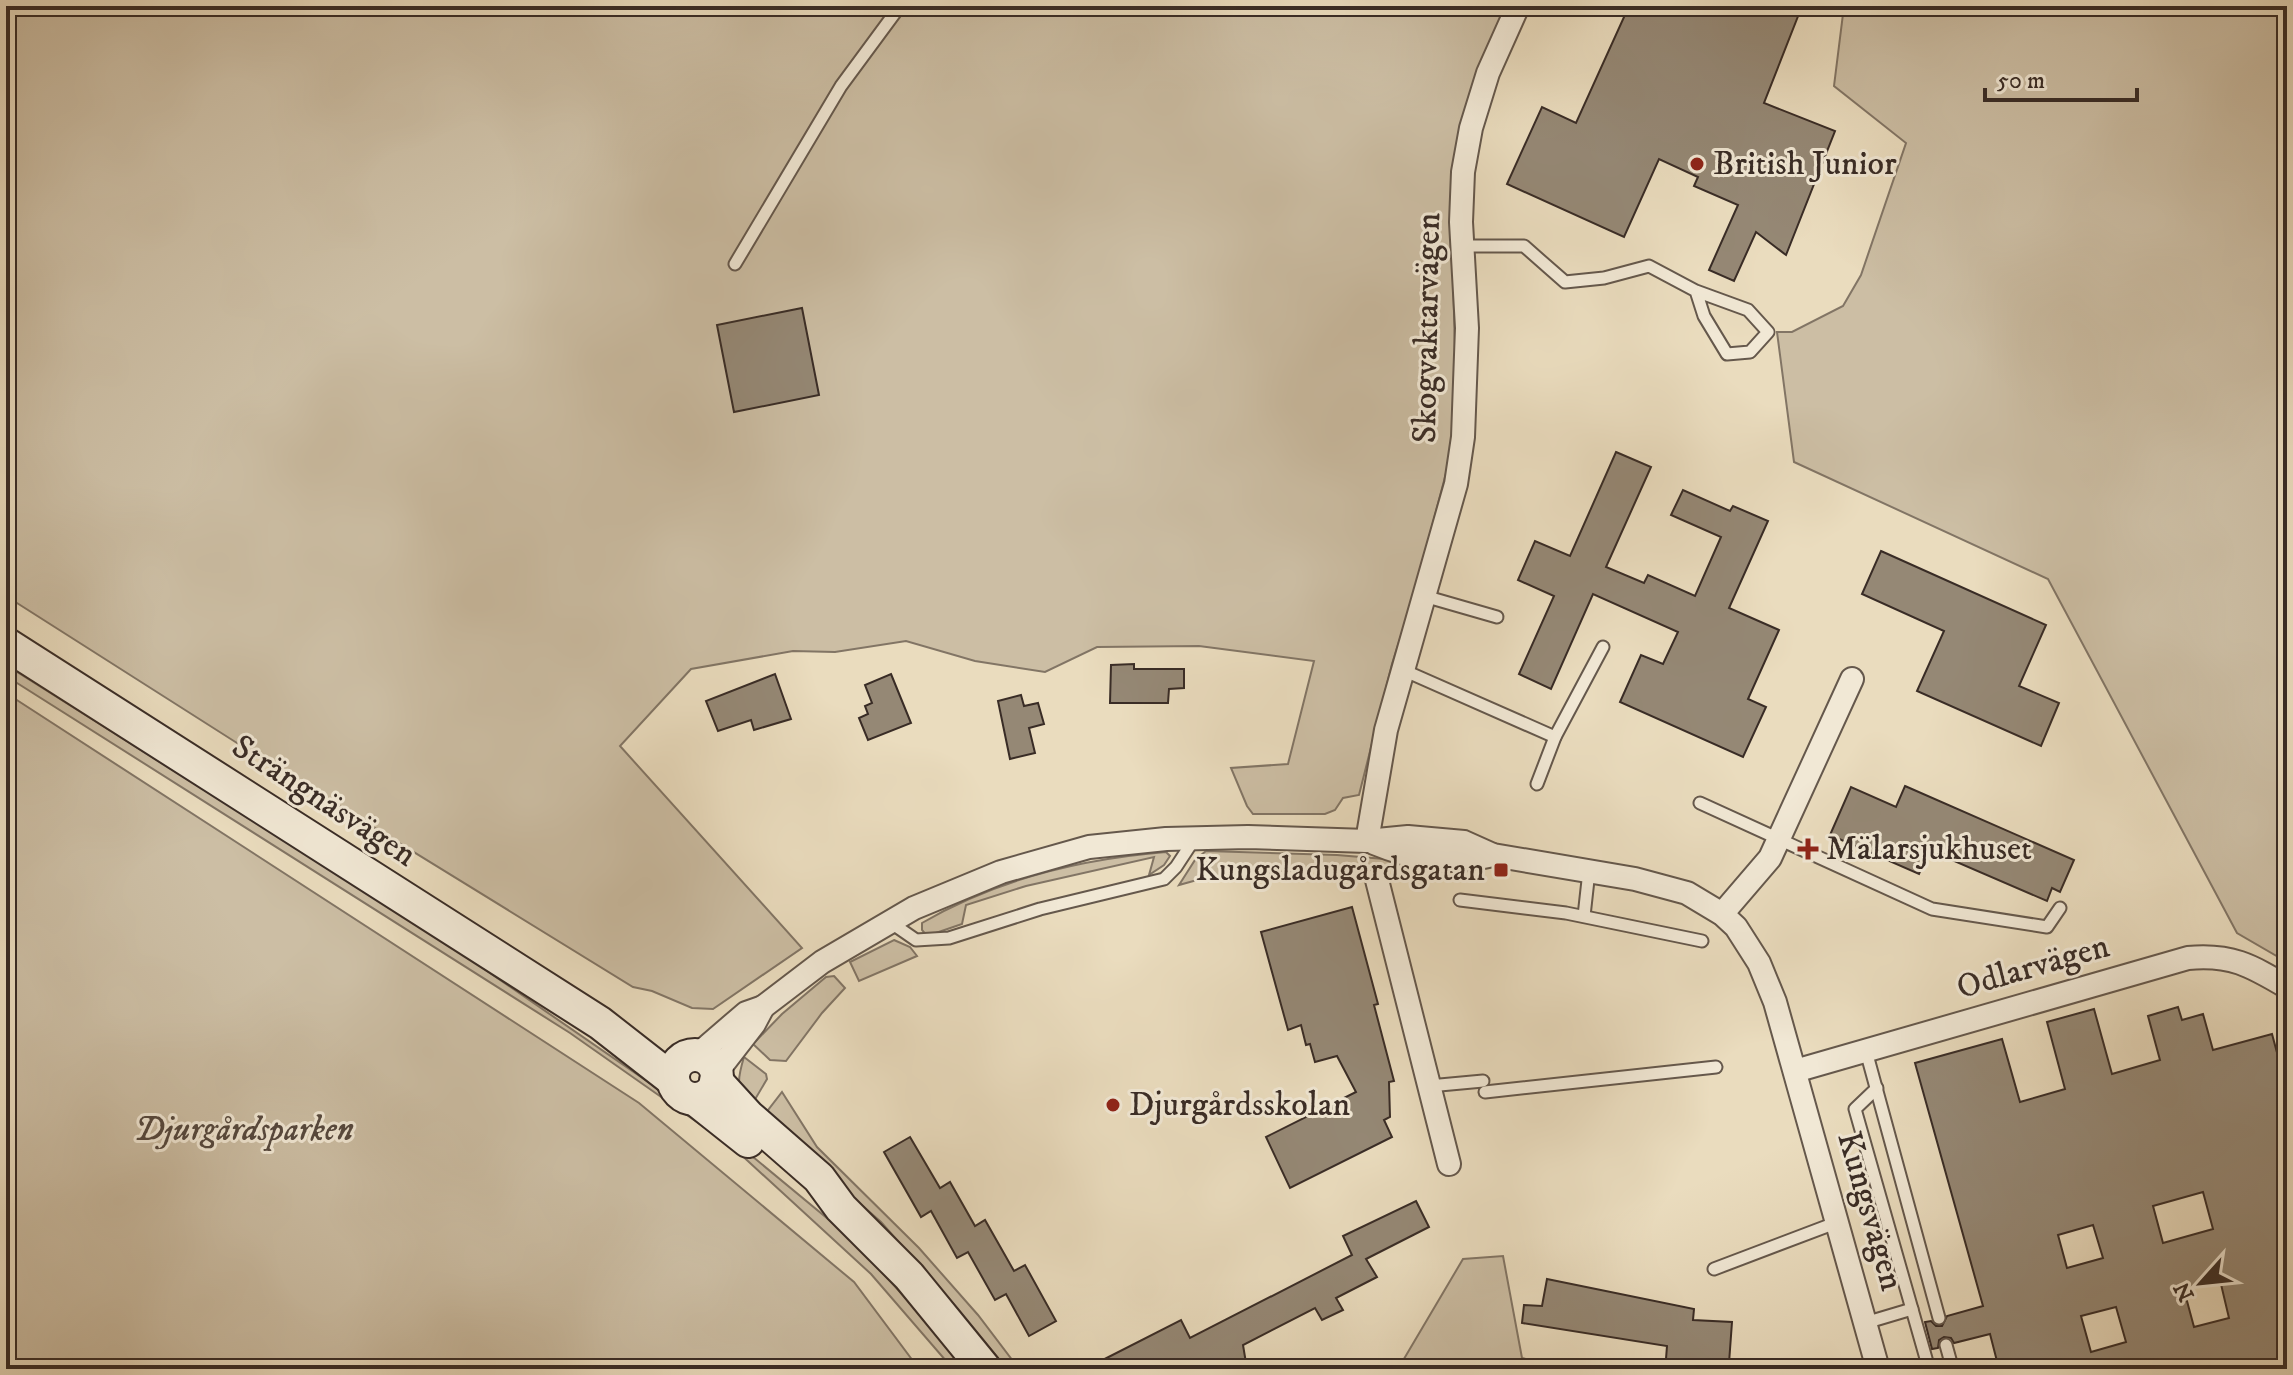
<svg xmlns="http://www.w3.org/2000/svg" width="2293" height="1375" font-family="'IM FELL DW Pica',serif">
<rect width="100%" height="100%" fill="#eadcbe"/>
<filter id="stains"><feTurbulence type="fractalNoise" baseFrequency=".0025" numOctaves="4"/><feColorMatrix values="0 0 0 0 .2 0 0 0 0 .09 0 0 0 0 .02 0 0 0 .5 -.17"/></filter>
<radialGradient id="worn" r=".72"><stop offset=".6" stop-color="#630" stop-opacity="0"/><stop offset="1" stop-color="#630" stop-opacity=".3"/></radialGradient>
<g fill="#ccbea4" stroke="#827565" stroke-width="2">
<polygon points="6,6 1510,6 1457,147 1451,196 1456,391 1450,458 1415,591 1392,664 1359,795 1343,798 1335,810 1325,814 1253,814 1247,806 1231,768 1288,764 1314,661 1199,646 1097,647 1045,672 975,661 906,641 835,652 793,651 691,669 620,746 802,948 713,1009 692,1008 652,991 633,987 248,750 6,596"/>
<polygon points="1844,6 2287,6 2287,962 2237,933 2048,579 1794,462 1777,332 1792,332 1843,306 1861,275 1906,143 1834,86"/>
<polygon points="6,665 438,937 725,1135 721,1139 570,1033 6,676"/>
<polygon points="6,693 639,1103 854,1282 919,1369 6,1369"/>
<polygon points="1206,851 1337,855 1396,860 1396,862 1386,868 1342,866 1197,880 1179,885 1195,860"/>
<path d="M1166,852l4,4 -6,9 -15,10 5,-18 -128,29 -60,19 -4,19 -35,12 -5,-6v-7c75,-44 158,-64 244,-71z"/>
<polygon points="894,940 910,947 917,956 859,981 850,962"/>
<polygon points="834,976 845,988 822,1013 786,1061 770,1060 753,1044 782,1014 826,977"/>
<path d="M744,1057l22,17 1,5 -17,29c-14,-20 -13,-28 -6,-51z"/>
<polygon points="782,1092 817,1147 919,1248 978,1315 1019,1369 1007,1369 958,1309 881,1222 762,1118"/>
<polygon points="741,1147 851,1238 949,1346 966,1369 953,1369 871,1274 737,1151"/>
<polygon points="1503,1256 1522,1358 1564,1369 1398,1369 1463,1259"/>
</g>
<g fill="#958875" stroke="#392c26" stroke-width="2" fill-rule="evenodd">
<polygon points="1629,6 1802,6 1764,103 1835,131 1786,255 1756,232 1734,281 1709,270 1738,205 1694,186 1698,177 1659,159 1624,237 1507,184 1542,107 1576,123"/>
<polygon points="802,308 819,395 734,412 717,325"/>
<polygon points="1616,452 1651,467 1606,567 1644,583 1648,575 1695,596 1721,537 1671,515 1683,490 1730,511 1733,506 1768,521 1729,608 1779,630 1748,699 1766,707 1743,757 1620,702 1641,655 1663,664 1678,632 1593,594 1551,689 1519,674 1554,596 1518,580 1535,541 1570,556"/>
<polygon points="1881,551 2046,625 2019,686 2059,703 2041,746 1917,691 1944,631 1862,594"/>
<polygon points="1134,664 1134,669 1184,669 1184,688 1169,689 1168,703 1110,703 1111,665"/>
<polygon points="775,674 791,719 754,730 751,720 718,731 706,701"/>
<polygon points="891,674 911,723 868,740 859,718 868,714 865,706 872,703 865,685"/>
<polygon points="1021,695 1024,706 1038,703 1044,724 1029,728 1035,753 1010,759 998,701"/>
<polygon points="1905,786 2074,860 2060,892 2052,888 2047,901 1929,850 1919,874 1830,835 1851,787 1896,807"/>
<polygon points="1352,907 1378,1004 1374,1005 1394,1081 1389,1082 1390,1117 1384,1120 1392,1137 1290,1188 1266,1137 1356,1092 1337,1056 1315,1062 1310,1044 1306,1045 1301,1025 1288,1030 1261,932"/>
<path d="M2178,1007l4,13 21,-6 10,36 59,-16 15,56v279h-288l-9,-35 -36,9 -3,-5 -7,-1 -5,3 -1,8 -6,1 -7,-27 6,-1 5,5h6l5,-10 36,-10 -68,-243 87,-24 18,63 45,-13 -18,-67 47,-13 18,65 48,-14 -12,-44zM2203,1192l10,37 -50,14 -10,-37zM2093,1225l10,33 -36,10 -9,-33zM2220,1280l9,38 -35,9 -10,-37zM2116,1307l10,35 -35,10 -10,-36z"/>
<polygon points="910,1137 940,1188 950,1182 975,1226 985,1220 1014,1271 1025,1265 1056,1321 1029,1336 1006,1294 995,1300 968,1252 957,1258 931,1211 921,1217 884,1152"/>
<polygon points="1416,1201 1429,1227 1366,1259 1377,1277 1336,1298 1343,1310 1322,1320 1315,1308 1243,1345 1247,1369 1085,1369 1181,1320 1190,1338 1352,1255 1343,1236"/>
<polygon points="1547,1279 1694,1309 1693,1320 1732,1322 1729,1363 1699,1365 1666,1359 1667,1346 1522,1323 1524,1305 1542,1306"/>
</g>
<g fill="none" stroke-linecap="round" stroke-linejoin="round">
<defs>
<g id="service">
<polyline points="1462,246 1524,246 1565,282 1604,278 1649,266 1696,291 1704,316 1727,354 1750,352 1768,332 1748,310 1696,291"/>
<polyline points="735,264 841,86 900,6"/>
<polyline points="1424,596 1497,617"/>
<polyline points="1403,670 1555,737 1603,647"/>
<polyline points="1537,784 1555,737"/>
<polyline points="1700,803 1932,909 2047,927 2060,908"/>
<polyline points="1460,900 1566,913 1702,941"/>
<polyline points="1584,916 1589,871"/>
<polyline points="890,922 916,940 949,938 1040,909 1164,879 1176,867 1195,838"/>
<polyline points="1866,1051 1939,1318"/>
<polyline points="1429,1086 1483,1081"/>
<polyline points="1877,1088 1855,1109 1929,1369"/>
<polyline points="1485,1092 1716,1067"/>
<polyline points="1714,1269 1838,1222"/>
<polyline points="1865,1323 1912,1309"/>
<polyline points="1930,1369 1951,1363 1946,1345"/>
</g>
<g id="minor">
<polyline points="1367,841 1386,730 1456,484 1463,437 1467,328 1461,222 1463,172 1471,128 1488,73 1518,6"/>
<path d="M1374,843c41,17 76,22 119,12"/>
<polyline points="1377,880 1449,1164"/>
<polyline points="1722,914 1770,858 1852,679"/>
<polyline points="696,1056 746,1013 763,1007 822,962 914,908 1001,872 1089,847 1166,839 1248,837 1367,841 1408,837 1464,842 1493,855 1635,879 1687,893 1722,914 1736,927 1759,963 1775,1002 1878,1369"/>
<path d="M1795,1071l393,-113c43,-4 62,7 99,29"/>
<polyline points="716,1073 754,1024 763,1007"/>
</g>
<g id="secondary">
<polyline points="6,644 600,1023 673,1080"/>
<circle cx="695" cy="1077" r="22"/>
<polyline points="716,1081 748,1116 819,1178 841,1208 909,1276 985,1369"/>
<polyline points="695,1099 748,1141"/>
</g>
</defs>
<use href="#service" stroke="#65584c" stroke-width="15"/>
<use href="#minor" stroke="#65584c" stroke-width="26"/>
<use href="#secondary" stroke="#392c26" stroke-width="36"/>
<use href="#service" stroke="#f1e8d5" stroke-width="11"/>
<use href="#minor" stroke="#f1e8d5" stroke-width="22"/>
<use href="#secondary" stroke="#f1e8d5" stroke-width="32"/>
</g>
<g fill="#8f2418" stroke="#f1e8d5" stroke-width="3">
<circle cx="1697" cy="164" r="8"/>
<path d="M1804 837h8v8h8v8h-8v8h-8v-8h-8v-8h8z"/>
<rect x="1493" y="862" width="16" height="16" rx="4"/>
<circle cx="1113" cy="1105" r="8"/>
</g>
<g text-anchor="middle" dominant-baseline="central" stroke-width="6" stroke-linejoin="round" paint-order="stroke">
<g font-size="34" fill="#392c26" stroke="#f1e8d5" text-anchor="start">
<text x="1713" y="164">British Junior</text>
<text x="1826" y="849">Mälarsjukhuset</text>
<text x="1485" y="870" text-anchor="end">Kungsladugårdsgatan</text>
<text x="1129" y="1105">Djurgårdsskolan</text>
</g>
<g font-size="34" fill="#392c26" stroke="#f1e8d5">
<text transform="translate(1427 328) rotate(-89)">Skogvaktarvägen</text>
<text transform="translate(324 801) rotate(33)">Strängnäsvägen</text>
<text transform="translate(2033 967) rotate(-16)">Odlarvägen</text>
<text transform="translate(1870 1211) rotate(74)">Kungsvägen</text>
</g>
<g font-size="34" font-style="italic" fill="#56493f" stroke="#f1e8d5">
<text x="244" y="1130">Djurgårdsparken</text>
</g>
</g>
<rect width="2293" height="1375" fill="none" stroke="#eadcbe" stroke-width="32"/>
<rect x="8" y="8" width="2277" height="1359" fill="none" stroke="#392c26" stroke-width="4"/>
<rect x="16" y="16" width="2261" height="1343" fill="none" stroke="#392c26" stroke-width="2"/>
<g transform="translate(2201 1283) rotate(243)" stroke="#f1e8d5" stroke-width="6" paint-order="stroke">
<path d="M0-6L14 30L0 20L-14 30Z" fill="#392c26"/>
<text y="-12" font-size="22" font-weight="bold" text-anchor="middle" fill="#392c26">N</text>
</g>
<path d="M1985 88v12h152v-12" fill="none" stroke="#392c26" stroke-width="4"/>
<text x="1997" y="88" font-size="24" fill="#392c26" stroke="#f1e8d5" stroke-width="6" paint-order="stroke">50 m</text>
<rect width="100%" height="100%" filter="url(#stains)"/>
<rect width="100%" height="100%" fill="url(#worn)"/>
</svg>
